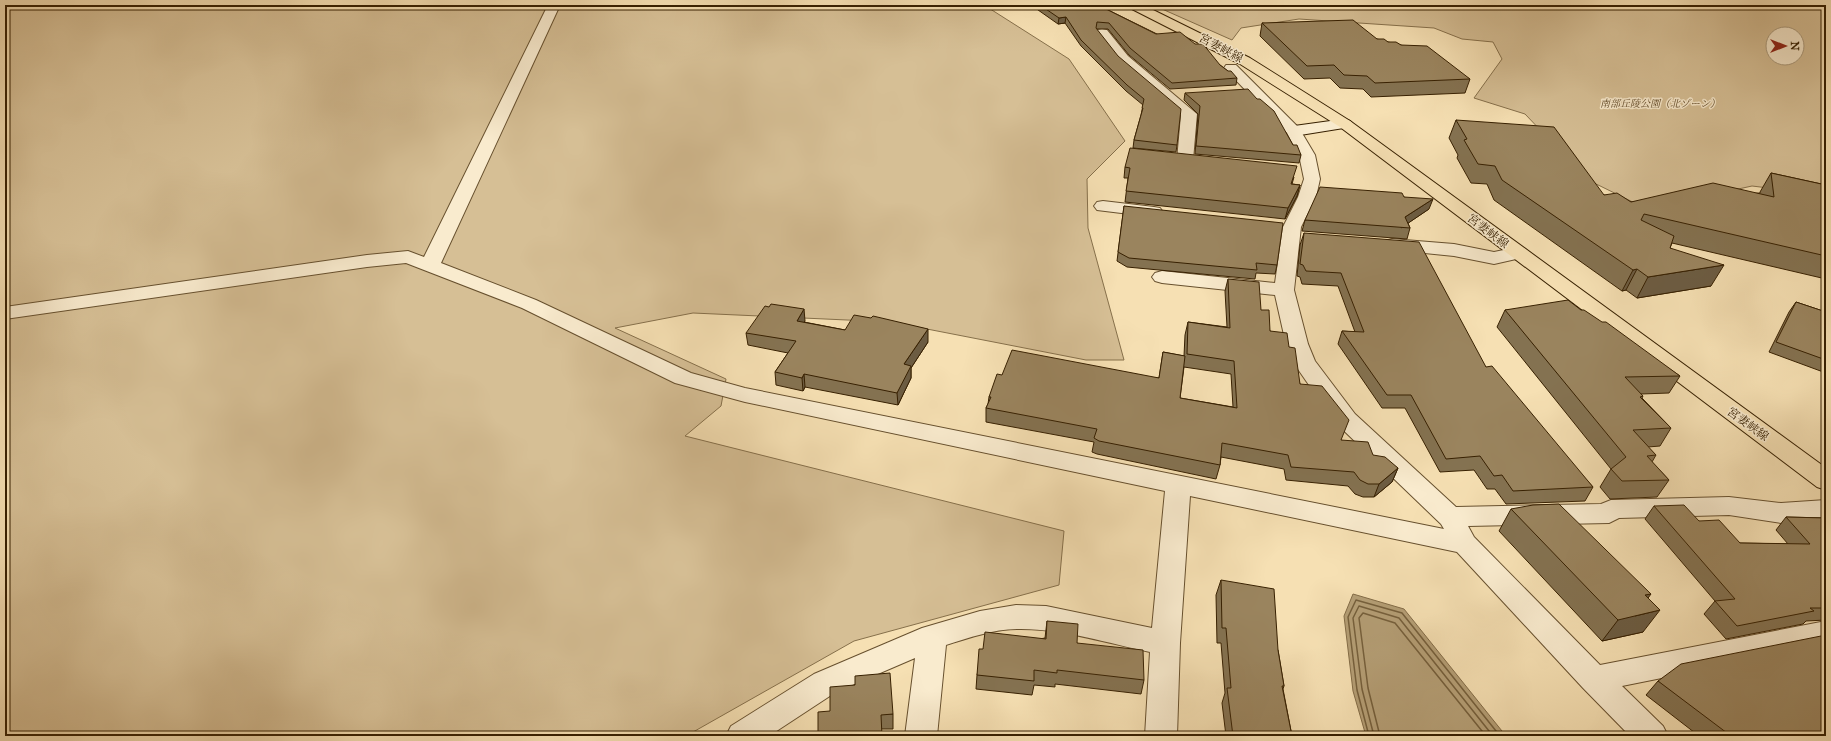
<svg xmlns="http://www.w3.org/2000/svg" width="1831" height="741" font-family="'IM FELL Great Primer','Noto Serif JP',serif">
<rect width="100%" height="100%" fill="#f6e0b3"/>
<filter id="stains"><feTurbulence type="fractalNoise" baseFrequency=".005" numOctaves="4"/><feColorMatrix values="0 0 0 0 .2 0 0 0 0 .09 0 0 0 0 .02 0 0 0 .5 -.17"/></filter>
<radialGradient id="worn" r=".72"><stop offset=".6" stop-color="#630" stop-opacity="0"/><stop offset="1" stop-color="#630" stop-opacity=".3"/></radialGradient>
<g fill="#d6bf95" stroke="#86704b" fill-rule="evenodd">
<polygon points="5,5 984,5 1069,59 1125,141 1087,179 1088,228 1124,360 1086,360 891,322 693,313 615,328 726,379 721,406 685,436 1064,531 1059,585 854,641 686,736 5,736"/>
<path d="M1153,5h673v190l-74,-9 -105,23 -59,-29 -63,-66 -51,-16 28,-39 -9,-17 -31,-3 -28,-11 -135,-9 -58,9 -9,12zM1773,34h24v24h-24z"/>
</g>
<polygon fill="#b59f76" stroke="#836c47" points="1353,594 1404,609 1506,736 1366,736 1353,691 1344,616"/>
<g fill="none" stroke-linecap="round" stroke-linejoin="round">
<g stroke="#76603c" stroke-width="1.5">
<polyline points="1369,736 1357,690 1348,617 1356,600 1402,613 1500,736"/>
<polyline points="1374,736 1362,689 1353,618 1359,606 1399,618 1493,736"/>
<polyline points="1380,736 1368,688 1359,618 1363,613 1395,623 1486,736"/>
</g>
<defs>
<g id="street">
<path d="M548,5h12l-119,258 95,37 155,73 54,15 699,141 -3,-5 -102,-98 -19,-25 -27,-39 -7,-18 -11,-49 -113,-12 -7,-2 -3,-4 3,-4 7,-2 113,12 8,-56 15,-30 6,-18 -5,-24 -12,-22 -63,-65 2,-3h10l63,63 16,27 5,24 -4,18 -15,30 -7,63 14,54 7,17 40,53 101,93 145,-3 10,-4 118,-3 52,6 45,-3v18l-45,5 -52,-8 -110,3 -10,5 -141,3 6,11 126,128 226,-44v24l-204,41 41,40 5,10h-38l-47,-48 -126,-136 -267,-56 -10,147 -3,93h-32l5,-84c-43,-9 -89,-24 -133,-23 -24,0 -48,9 -71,16l-9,91h-32l10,-78 -79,34 -67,44h-43l5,-10 83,-52 108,-46 58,-17 36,-6 30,1 106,22 13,-137 -420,-89 -70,-19 -153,-75 -116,-45 -39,4 -362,52v-12l362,-52 41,-4 16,6z"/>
<polygon points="1102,29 1107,30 1128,56 1197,114 1193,160 1191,163 1185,165 1179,163 1177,160 1181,115 1118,62 1096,33 1097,30"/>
<polygon points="1103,201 1154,207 1160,208 1163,212 1160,216 1154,217 1097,210 1094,206 1097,202"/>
<polygon points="1392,239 1454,244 1494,252 1518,247 1525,249 1527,253 1525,257 1494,264 1454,256 1385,249 1383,245 1385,241"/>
</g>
<polygon id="secondary" points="1345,119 1350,121 1353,124 1350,127 1294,136 1289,134 1286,131 1289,128 1294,126"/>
<polygon id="primary" points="1128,5 1143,5 1250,58 1350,121 1826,468 1826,490 1817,487 1340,127 1240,64 1130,8"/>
</defs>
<use href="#street" stroke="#67502e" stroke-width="2"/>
<use href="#secondary" stroke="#372001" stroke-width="2"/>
<use href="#primary" stroke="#372001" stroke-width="2"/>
<use href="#street" fill="#f9ebce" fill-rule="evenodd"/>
<use href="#secondary" fill="#f9ebce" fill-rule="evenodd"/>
<use href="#primary" fill="#f6e0b3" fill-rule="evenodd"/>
</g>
<g fill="#847251" stroke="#372001" fill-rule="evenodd">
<polygon points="1031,5 1098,5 1220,65 1237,78 1236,85 1170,89 1129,55 1108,29 1096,29 1177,145 1176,152 1133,148 1134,140 1141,115 1143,105 1126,91 1081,46 1065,23 1058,24"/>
<polygon points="1262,23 1377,39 1388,42 1401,45 1470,79 1465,93 1371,97 1363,89 1340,88 1330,78 1304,79 1260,36"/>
<polygon points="1185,93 1293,145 1301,155 1299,163 1195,154 1198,114 1184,100"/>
<polygon points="1456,120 1604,195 1631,202 1760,193 1760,192 1771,173 1826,185 1826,279 1672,243 1670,248 1711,286 1637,298 1626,290 1622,291 1494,200 1487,184 1471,183 1457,158 1458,155 1449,138"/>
<polygon points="1125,167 1294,177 1292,184 1300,185 1297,196 1285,219 1125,202 1128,178 1124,178"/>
<polygon points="1404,197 1429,209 1408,223 1410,228 1407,239 1302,231 1305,220"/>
<polygon points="1124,206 1277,265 1275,274 1256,273 1255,279 1127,267 1117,261"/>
<polygon points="1304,233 1486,367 1593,487 1585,501 1506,504 1495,489 1487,489 1474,470 1440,472 1405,408 1382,408 1338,344 1342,331 1355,332 1338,286 1302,284 1300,277 1297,276 1300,245"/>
<path d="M1228,279l33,31 9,21 19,16 11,37 41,56 57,28 -6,14 -18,15h-11l-8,-3 -7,-8 -62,-6 -2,-11 -63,-12 -1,8 -4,14 -119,-25 -5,-2 2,-10 -108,-20v-14l2,-4 1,-7 13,-22 157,3 4,-26 21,4 1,-21 3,-13 39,5 -2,-36zM1184,367l47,7 2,33 -53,-9z"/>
<polygon points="1796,302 1826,312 1826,373 1769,352 1789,312"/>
<polygon points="1505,310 1581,310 1680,376 1669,393 1641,394 1643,396 1642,398 1671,428 1660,446 1648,447 1656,455 1652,462 1669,480 1657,497 1610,499 1600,487 1611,469 1497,327"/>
<polygon points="805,321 804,322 845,330 928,342 911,368 911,378 898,405 805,387 803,391 776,385 775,372 788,353 748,345 746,333"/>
<polygon points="1654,506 1699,521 1740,543 1788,544 1776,530 1786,517 1826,518 1826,620 1806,621 1803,624 1726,639 1704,614 1715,601 1645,519"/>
<polygon points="1511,509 1648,598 1643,632 1602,641 1499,531"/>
<polygon points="1221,580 1278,650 1284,686 1283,689 1292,736 1226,736 1222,703 1225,693 1221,643 1217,643 1216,595"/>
<polygon points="1047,621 1077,643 1144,680 1141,694 1055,684 1055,687 1034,685 1032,695 976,689 977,675 983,649 1045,638"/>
<polygon points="1658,681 1826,736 1699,736 1646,695"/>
<polygon points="830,711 893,714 893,729 882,729"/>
</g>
<g fill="#6c5c42" stroke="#372001">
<polygon points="1066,17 1065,23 1058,24 1059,18"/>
<polygon points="1300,185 1297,196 1285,219 1288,208"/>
<polygon points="1433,199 1429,209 1401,228 1405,217"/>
<polygon points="1724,265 1711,286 1637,298 1648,277"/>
<polygon points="1637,269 1626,290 1622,291 1633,270"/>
<polygon points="804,309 805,321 798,333 797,321"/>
<polygon points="928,329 928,342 911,368 911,378 898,405 897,393 904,364"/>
<polygon points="804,374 805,387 803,391 802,378"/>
<polygon points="1398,468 1392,482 1374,497 1379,484"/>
<polygon points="1651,594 1635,616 1660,610 1643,632 1602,641 1618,620 1645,595"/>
</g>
<g fill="#9a845e" stroke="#372001">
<polygon points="1040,5 1098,5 1156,34 1180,32 1195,44 1203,44 1220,65 1228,71 1231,71 1237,78 1172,83 1130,48 1109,23 1097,22 1096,28 1118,56 1181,109 1177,145 1134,140 1143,108 1142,108 1144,99 1127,85 1081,40 1066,17 1059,18"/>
<polygon points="1353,20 1377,39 1384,39 1388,42 1396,42 1401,45 1427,46 1470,79 1375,83 1367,76 1344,75 1334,65 1307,66 1262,23"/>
<polygon points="1248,89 1257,99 1260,99 1274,111 1293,145 1297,145 1301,155 1196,146 1200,106 1185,93"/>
<polygon points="1456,120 1554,127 1604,195 1617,193 1631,202 1713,183 1774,197 1771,173 1826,185 1826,256 1644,214 1641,220 1674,236 1670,248 1724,265 1648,277 1637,269 1633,270 1502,180 1495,166 1478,164 1464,140 1467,139"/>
<polygon points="1130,148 1297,166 1291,184 1300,185 1288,208 1126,191 1130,168 1125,167"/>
<polygon points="1320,187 1402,193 1404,197 1433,199 1405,217 1410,228 1305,220"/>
<polygon points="1124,206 1283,223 1277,265 1256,263 1257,270 1129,258 1118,252"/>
<polygon points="1304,233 1419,242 1486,367 1492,366 1593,487 1513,491 1502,475 1494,476 1480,456 1446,459 1411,395 1387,395 1342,331 1364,332 1341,273 1306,271 1303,265 1300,264"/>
<polygon points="1228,279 1259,282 1261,310 1269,310 1270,331 1287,333 1289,347 1295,348 1300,384 1322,386 1349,420 1341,440 1368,442 1373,455 1385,457 1398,468 1379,484 1368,484 1360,480 1354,472 1291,467 1288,455 1222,443 1220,465 1099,441 1094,438 1097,429 986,408 991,397 989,397 997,374 1002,375 1012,350 1159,378 1163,352 1185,356 1180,398 1237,408 1234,361 1187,354 1188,322 1230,328"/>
<polygon points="1568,300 1581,310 1584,310 1602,322 1606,322 1680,376 1625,377 1643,396 1640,397 1671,428 1633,430 1656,455 1647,456 1669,480 1622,481 1611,469 1626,457 1505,310"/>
<polygon points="1796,302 1826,312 1826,360 1776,342"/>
<polygon points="771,304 804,309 797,321 845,330 854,315 871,318 873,316 928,329 904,364 911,366 897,393 804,374 802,378 775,372 796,341 746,333 765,306 769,307"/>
<polygon points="1559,504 1651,594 1645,595 1660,610 1618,620 1511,509 1533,505"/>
<polygon points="1684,505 1699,521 1719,520 1740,543 1810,544 1786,517 1826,518 1826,608 1810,608 1814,611 1737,626 1715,601 1735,599 1654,506"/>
<polygon points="1221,580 1274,589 1278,650 1284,686 1282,686 1292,736 1233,736 1227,688 1231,688 1226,628 1222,628"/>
<polygon points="1047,621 1078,624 1077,643 1143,650 1144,680 1057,670 1057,673 1034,670 1034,681 977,675 979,649 983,649 985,632 1046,639"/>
<polygon points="1826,635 1826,736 1731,736 1658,681 1681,664"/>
<polygon points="890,673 893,714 881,715 882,736 818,736 818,712 830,711 830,687 855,685 855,676"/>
</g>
<g text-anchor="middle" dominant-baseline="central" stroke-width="3" stroke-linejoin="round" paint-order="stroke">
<g font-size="10" font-style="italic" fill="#5f4826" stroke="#f9ebce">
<text x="1660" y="104">南部丘陵公園（北ゾーン）</text>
</g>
<g font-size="12" fill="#372001" stroke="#f9ebce">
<text transform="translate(1221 48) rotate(28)">宮妻峡線</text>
<text transform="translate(1488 231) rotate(37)">宮妻峡線</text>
<text transform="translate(1748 424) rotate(36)">宮妻峡線</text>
</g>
</g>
<rect width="1831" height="741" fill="none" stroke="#f6e0b3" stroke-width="20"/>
<rect x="6" y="6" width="1819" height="729" fill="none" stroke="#372001" stroke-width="2"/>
<rect x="10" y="10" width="1811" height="721" fill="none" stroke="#372001"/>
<g transform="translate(1785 46) rotate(90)"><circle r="19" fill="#f9ebce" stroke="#ab9a7c"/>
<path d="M0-3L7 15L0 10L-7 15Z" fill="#8f2418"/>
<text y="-6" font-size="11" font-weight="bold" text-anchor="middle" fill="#372001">N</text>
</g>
<rect width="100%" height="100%" filter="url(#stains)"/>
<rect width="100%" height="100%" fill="url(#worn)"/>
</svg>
